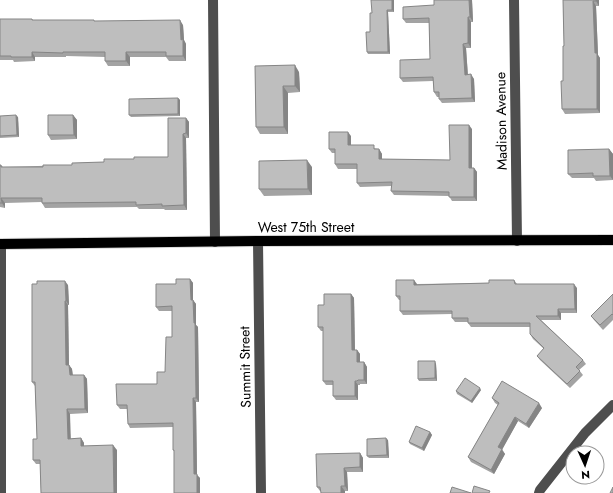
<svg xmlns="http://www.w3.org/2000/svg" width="613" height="493" font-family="Jost,sans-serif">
<rect width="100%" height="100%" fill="#fff"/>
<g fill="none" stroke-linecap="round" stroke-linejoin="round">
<defs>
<polyline id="major" points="0,244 258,241 613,240"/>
</defs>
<use href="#major" stroke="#dbdbdb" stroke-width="12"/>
<g stroke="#4e4e4e" stroke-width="10">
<polyline points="213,0 215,242"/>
<polyline points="514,0 517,241"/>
<polyline points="258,241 261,493"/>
<polyline points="1,244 1,493"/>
<polyline points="539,493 540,490 585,433 613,405"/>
</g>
<use href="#major" stroke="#000" stroke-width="10"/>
</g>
<g fill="#a3a3a3">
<polygon points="394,0 394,12 388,12 390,54 368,54 367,52 370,32 372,13"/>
<polygon points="472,0 473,22 471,22 471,48 466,48 468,75 474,79 475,102 442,103 439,99 439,97 437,97 434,92 433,81 403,82 400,78 430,59 429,23 406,23 403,19 434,5"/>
<polygon points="563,0 599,0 599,6 596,6 598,55 600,58 600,113 565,114 562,109 564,46"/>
<polygon points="0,19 32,19 33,20 94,20 94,21 183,25 184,40 186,44 186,61 169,61 166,57 130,57 130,66 108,66 105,61 105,57 66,56 66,57 35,57 35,61 14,62 13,60 0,60"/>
<polygon points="255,66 299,72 300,92 288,93 288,134 260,134 256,127"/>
<polygon points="178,98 180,100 180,116 131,117 129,115"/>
<polygon points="73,115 77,120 77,139 51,140 48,135"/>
<polygon points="0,116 18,117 19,137 0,138"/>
<polygon points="186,118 189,122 189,138 186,138 187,210 165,210 164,209 139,209 137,207 45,208 42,203 42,202 5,203 5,208 0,207 0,165 1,165 3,167 72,165 134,159 168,157"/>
<polygon points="472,129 472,168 474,168 477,172 477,201 452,201 449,196 394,195 391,191 392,186 360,187 357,183 357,169 338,169 335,164 335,153 332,153 329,149 351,136 351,145 379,149 382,154 382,159 450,160"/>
<polygon points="609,149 613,154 613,180 596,181 594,178 572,178 568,174"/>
<polygon points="312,167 312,195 264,196 259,189"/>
<polygon points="190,279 193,283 193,300 196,304 196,325 198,327 199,402 196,402 197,475 200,478 200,493 174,493 174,451 173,450 173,427 130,428 128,424 127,409 120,409 117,405 157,384 165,372 172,337 172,311 159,311 156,307 176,284"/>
<polygon points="514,280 517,284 577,288 577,313 561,313 561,320 541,320 583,360 586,364 579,370 583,375 570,388 540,360 537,356 544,349 533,339 530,334 530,327 471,327 468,323 468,322 455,322 452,318 452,314 403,315 400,311 400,300 399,300 396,296 417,284 489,283"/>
<polygon points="68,285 69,305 68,305 69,365 72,369 73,375 84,375 87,379 88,413 70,414 70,439 81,438 84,443 84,446 117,450 117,493 41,493 40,464 36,464 33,460 37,439 35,386 32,382"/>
<polygon points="351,294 354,298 355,350 357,350 360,354 360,362 364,362 367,367 367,384 360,384 360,385 358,385 358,400 336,400 333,396 333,385 326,385 323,381 323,331 321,331 318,327 324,305"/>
<polygon points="613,294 613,320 603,330 594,320 591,316"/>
<polygon points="436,364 437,381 419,381 418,379"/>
<polygon points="481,390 472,403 457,394 456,391"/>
<polygon points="492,398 542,408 529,428 518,421 502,449 505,454 494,474 471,462 468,457 498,405 495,403"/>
<polygon points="430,432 432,435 424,451 410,444 409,442"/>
<polygon points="388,440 389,458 369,458 367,456"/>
<polygon points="360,453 363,458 363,472 347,472 348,491 320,491 317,487"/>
</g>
<g fill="#858585">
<polygon points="392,0 394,0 394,12 392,10"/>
<polygon points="469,0 472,0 473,22 470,17"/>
<polygon points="596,0 599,0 599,6 596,1"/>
<polygon points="593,1 596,6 598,55 600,58 600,113 597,109"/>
<polygon points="387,10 388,12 390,54 388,52"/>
<polygon points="468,17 471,22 471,48 468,43"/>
<polygon points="180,20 183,25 184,40 186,44 186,61 183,56 181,40"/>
<polygon points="463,44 466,48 468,79 465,75"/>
<polygon points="32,52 35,57 35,61 32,57"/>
<polygon points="126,52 130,57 130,66 126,61"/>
<polygon points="295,65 299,72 300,92 295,86"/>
<polygon points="471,74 474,79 475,102 472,98"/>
<polygon points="283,86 288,93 288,134 284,127"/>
<polygon points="178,98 180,100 180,116 178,114"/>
<polygon points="16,115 18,117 19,137 17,135"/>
<polygon points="73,115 77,120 77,139 74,135"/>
<polygon points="186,118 189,122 189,138 186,133"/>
<polygon points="469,125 472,129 472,172 469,168"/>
<polygon points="348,132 351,136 351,149 348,145"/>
<polygon points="183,134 186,138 187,210 184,205"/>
<polygon points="379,149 382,154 382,164 379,159"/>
<polygon points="609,149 613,154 613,180 610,176"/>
<polygon points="307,160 312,167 312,195 308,189"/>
<polygon points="474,168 477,172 477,201 474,197"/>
<polygon points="1,198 5,203 5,208 2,203"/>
<polygon points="190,279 193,283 193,300 196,304 196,325 198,327 199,402 196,398 191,300"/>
<polygon points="414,280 417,284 417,289 414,285"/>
<polygon points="65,281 68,285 69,305 66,301"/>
<polygon points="574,284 577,288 577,313 575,309"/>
<polygon points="351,294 354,298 355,354 352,350"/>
<polygon points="65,301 68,305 69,369 66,365"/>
<polygon points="558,309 561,313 561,320 558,316"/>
<polygon points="357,350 360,354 360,367 357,362"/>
<polygon points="435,361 436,364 437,381 435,378"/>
<polygon points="364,362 367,367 367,384 364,380"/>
<polygon points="69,365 72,369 73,380 70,375"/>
<polygon points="84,375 87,379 88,413 85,409"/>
<polygon points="355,381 358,385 358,400 355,396"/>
<polygon points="480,388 481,390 472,403 471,401"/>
<polygon points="193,398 196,402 197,475 200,478 200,493 197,493 194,474"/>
<polygon points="539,403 542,408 529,428 526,424"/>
<polygon points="67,409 70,414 71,443 68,439"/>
<polygon points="515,417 518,421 502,450 505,454 494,474 491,470 498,447"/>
<polygon points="430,432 432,435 424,451 422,448"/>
<polygon points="81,438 84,443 84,450 81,446"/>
<polygon points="386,438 388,440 389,458 387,455"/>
<polygon points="113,445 117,450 117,493 114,493"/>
<polygon points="360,453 363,458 363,472 360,467"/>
<polygon points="344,468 347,472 348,491 345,486"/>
<polygon points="341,486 345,491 345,493 341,493"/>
</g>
<g fill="#bebebe" stroke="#858585">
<polygon points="371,0 392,0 392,10 387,10 388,52 367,52 366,32 370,32 370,13 372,13"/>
<polygon points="434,0 469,0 470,17 468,17 468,43 463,44 465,75 471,74 472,98 439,99 439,92 434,92 433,77 400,78 400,60 430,59 429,18 403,19 403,7 434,5"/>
<polygon points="563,0 596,0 596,1 593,1 595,53 597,53 597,109 562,109 561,81 563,81 563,46 564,46"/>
<polygon points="0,19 32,19 32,20 94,20 94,21 180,20 181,40 183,39 183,56 166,56 166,52 126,52 126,61 105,61 105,52 63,52 63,53 32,52 32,57 11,57 11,56 0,56"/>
<polygon points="295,65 295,86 283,86 284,127 256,127 255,66"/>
<polygon points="178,98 178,114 129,115 129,99"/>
<polygon points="16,115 17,135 0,136 0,116"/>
<polygon points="48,115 73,115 74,135 48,135"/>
<polygon points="168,118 186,118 186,133 183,134 184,205 162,206 162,204 136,205 136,202 42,203 42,198 1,198 2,203 0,203 0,165 1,165 1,167 43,167 43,165 72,165 72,163 104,162 104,159 134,159 134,157 168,157"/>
<polygon points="449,125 469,125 469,168 474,168 474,197 449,197 449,192 391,191 392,182 357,183 357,164 335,164 335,149 329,149 329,132 348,132 348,145 374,145 374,149 379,149 379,159 450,160"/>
<polygon points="609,149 610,176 593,176 593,173 568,174 568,150"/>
<polygon points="307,160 308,189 259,189 259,161"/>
<polygon points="176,279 190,279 191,300 193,300 194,323 195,323 196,398 193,398 194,474 197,474 197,493 174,493 174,450 173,450 173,423 128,424 127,405 117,405 116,384 157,384 157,372 165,372 166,337 172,337 172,306 156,307 156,284 176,284"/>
<polygon points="396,280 414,280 414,285 489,283 489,280 514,280 515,284 574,284 575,309 558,309 558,316 536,316 583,360 576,367 580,371 567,384 537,356 544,348 530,334 530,323 468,323 468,318 452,318 452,311 400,311 400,296 396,296"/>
<polygon points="37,281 65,281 66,301 65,301 66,365 69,365 70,375 84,375 85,409 67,409 68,439 81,438 81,446 113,445 114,493 41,493 40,460 33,460 33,439 37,439 35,382 32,382 32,284 37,284"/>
<polygon points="324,294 351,294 352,350 357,350 357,362 364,362 364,380 358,380 357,381 355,381 355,396 333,396 333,381 323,381 323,327 318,327 318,305 324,305"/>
<polygon points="613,294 613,315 612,314 600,325 591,316"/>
<polygon points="418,361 435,361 435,378 418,379"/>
<polygon points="465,378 480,388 471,401 456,391"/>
<polygon points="502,381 539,403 526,424 515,417 498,447 502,449 491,470 468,457 499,403 492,398"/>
<polygon points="416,426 430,432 422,448 409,442"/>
<polygon points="386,438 387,455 367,456 367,439"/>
<polygon points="360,453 360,467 344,468 345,486 341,486 341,493 321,493 320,487 317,487 316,454"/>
<polygon points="474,486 490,491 489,493 472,493"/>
<polygon points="452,487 471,493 450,493"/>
<polygon points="613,487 613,493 610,493"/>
</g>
<g text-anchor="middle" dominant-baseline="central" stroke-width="4" stroke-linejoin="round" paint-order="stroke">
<g font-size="14" fill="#000" stroke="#fff">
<text transform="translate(501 121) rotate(-91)">Madison Avenue</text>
<text x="306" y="227">West 75th Street</text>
<text transform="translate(245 367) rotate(-91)">Summit Street</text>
</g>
</g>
<g transform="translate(585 465) rotate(177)"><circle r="19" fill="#ffffff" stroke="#999999"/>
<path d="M0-3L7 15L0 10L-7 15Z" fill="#000000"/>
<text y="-6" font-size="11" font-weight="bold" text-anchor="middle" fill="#000000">N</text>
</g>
</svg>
